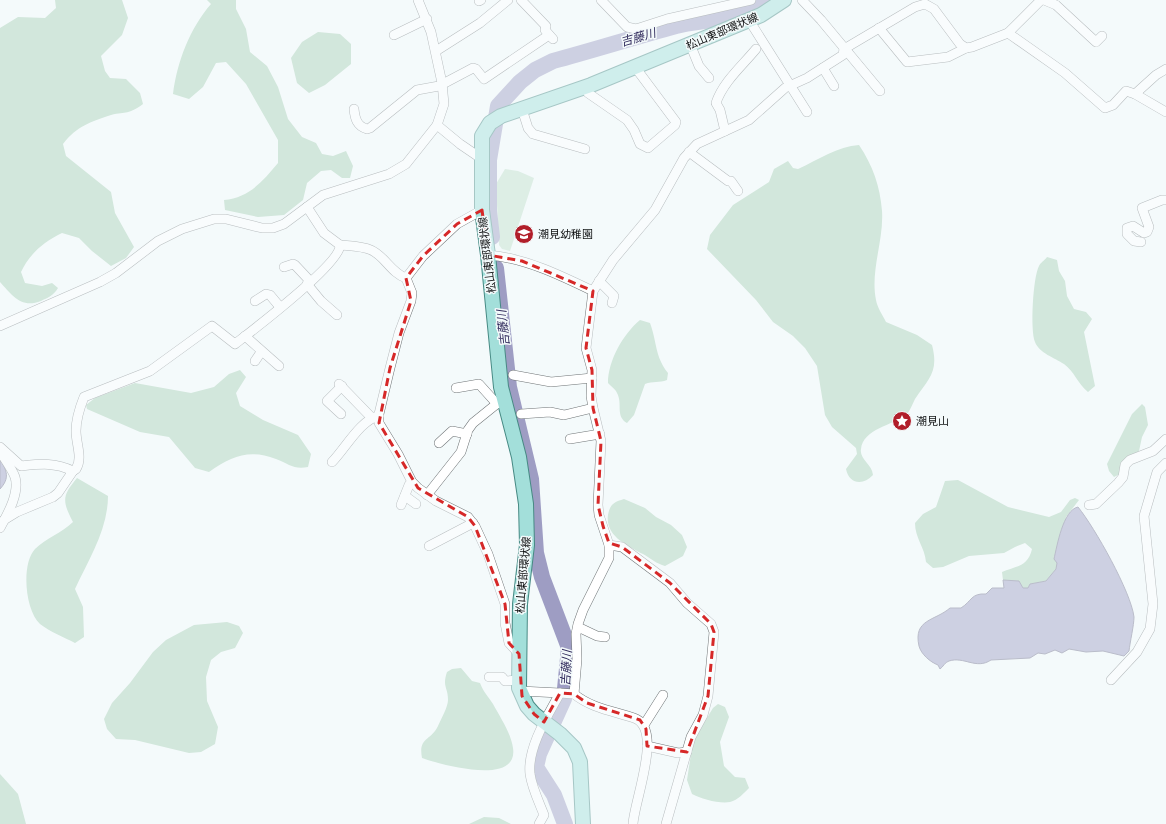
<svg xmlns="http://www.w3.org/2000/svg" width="1166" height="824" font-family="'PT Sans Narrow','Noto Sans JP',sans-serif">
<rect width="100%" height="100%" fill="#f4fafb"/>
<polygon fill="#c1e0cb" points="505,169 518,171 534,178 510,251 502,249 499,245 496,184"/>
<g fill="#a8d0b5">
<path d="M55,0h67l6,18 -6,17 -21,21 4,15 5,7 16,1 14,14 3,11c-15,11 -16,7 -32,11 -21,7 -34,11 -48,29l3,12 45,36 4,21 19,34 -8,11 -15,8 -19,-15 -13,-13 -17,-5c-18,9 -32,20 -41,39l4,11 17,3 10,-3 6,5c-5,8 -9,9 -17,13 -20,8 -29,-6 -41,-19v-254l18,-11 27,1 11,-10z"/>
<path d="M207,0h29v9l10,20 4,23 17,14 11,21 10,32 14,18 14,6 6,11 11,2 13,-5 7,15 -3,12h-8l-11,-8 -10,1 -14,12 -4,17 -19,15 -26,2 -33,-7 -1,-10c25,-2 39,-19 54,-37v-23l-32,-56 -20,-22 -10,1 -13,24 -14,12 -16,-5c4,-32 17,-66 38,-90z"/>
<polygon points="318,32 340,34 351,44 351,64 325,85 309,93 297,83 291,58 302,42"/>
<path d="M859,145c14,21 21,41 23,66 2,29 -12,60 -6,89 1,7 7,16 10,22l31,13 15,10c7,27 -3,33 -17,54 -3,6 -5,12 -9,16 -13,10 -43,14 -45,34 -2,10 11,15 12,26 -10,11 -24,9 -27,-6l11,-15 -1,-6 -24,-21 -7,-12 -8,-49 -12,-18 -12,-12 -20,-14 -17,-22 -49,-51 3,-14 23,-30 36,-23 5,-13 14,-8 5,7 5,1c20,-9 40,-23 61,-24z"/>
<path d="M1047,257l10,3 2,11 6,10 2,15 7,13 12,3 6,7 -8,13 11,54 -7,6c-10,-8 -14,-21 -24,-28 -9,-6 -25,-11 -29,-22 -5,-12 -2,-65 4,-76 1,-3 6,-6 8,-9z"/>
<path d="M640,320l10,3c7,19 5,34 18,50l-1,7c-8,3 -14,1 -22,4l-11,31 -7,8c-12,-7 -4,-19 -10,-30 -1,-3 -6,-7 -9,-10 0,-22 15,-49 32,-63z"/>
<path d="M240,370l6,7 -10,16 4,13 23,14 35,15 13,19 -3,13c-14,3 -19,-3 -32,-8 -27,-10 -44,-3 -67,13l-14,-4 -26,-31 -29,-5 -53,-23 -1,-4 9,-7 40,-15 56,10 23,-6 15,-13z"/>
<polygon points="1142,404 1145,407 1148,425 1142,437 1139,451 1131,457 1120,474 1114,477 1109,471 1107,464 1132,414"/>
<path d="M77,478l31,18c0,33 -19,63 -33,93l8,18 1,30 -9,6c-11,-6 -25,-11 -35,-19 -15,-14 -19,-60 -5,-75 11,-11 27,-16 38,-27 -11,-21 -11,-26 4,-44z"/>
<path d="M958,480l50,27 41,10 12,-5 9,-12 5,-2 4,2 -13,17 -10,52 -10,12 -16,3 -2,4h-5l-4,-7 -16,-1 -1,-8c14,-6 26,-5 30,-23l-7,-6 -10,4 -11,6 -35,3 -26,11 -10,1 -7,-6c-1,-14 -11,-24 -11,-39l8,-9 13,-7 9,-26z"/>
<path d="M624,499l21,9 11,9 15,8 11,10 5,12 -4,9 -18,10c-8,-2 -15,-8 -22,-12 -15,-8 -38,-18 -35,-39 2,-11 6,-13 16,-16z"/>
<polygon points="227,622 239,626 243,633 235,648 221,652 211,660 206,677 207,701 218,727 215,744 201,752 189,753 135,740 116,739 107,729 104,719 112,703 130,683 153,652 166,640 194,625"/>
<path d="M461,668l11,13 8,2c4,10 8,13 13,21 7,13 18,29 20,44 6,39 -74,16 -91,10 -4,-21 9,-17 16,-32 3,-7 10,-19 10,-26 0,-13 -6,-13 -1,-28l5,-3z"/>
<path d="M718,704l7,3 4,10 -9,25 4,24 11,11 10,1 4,10c-5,5 -11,12 -19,14 -10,2 -29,-3 -38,-8l-5,-14 6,-39 20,-33z"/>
<polygon points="0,774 18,794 26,824 0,824"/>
<polygon points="484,817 499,818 511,824 469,824"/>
</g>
<g fill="#9e9dc3" stroke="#73738e">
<path d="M0,459c7,12 10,19 0,30z"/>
<path d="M1078,507c17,21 53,85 56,110 0,8 -4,25 -5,34l-5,5 -21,-5 -17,1 -17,-3 -7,4 -7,-3 -10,4 -7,-1 -8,5 -39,2c-15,10 -27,-4 -42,1 -4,1 -6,6 -9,8l-2,-4c-8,-3 -17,-11 -19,-19 -6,-27 16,-25 31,-38h11c11,-7 10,-15 25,-14l6,-6h12l-1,-8 16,1 4,7h5l2,-4 16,-3 10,-12 1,-6 -3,-4c3,-13 9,-49 24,-52z"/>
</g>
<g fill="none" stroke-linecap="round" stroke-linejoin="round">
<g stroke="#9e9dc3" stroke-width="16">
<path d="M492,237l-3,-26v-51l9,-54 22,-24 15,-12 18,-9c41,-11 82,-24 123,-35 29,-7 65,-5 89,-26"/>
<polyline points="496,268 509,387 531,479 536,553 542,577 569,648 564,699 539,754 536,767 554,795 565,824"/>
</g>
<defs>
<g id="street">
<polyline points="521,0 546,26 545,30 553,39"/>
<polyline points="601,0 627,27 636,29 667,19 751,0"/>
<polyline points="802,0 821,20 880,91"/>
<polyline points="1044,0 1056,5 1096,42 1102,36"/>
<polyline points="479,1 481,0"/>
<polyline points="749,20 807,112"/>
<polyline points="879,28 907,62 948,57 966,48"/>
<polyline points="1008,33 1065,73 1105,108 1113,105 1126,91 1135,94 1166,112"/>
<polyline points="394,35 427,19"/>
<polyline points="690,44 699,66 709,78"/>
<polyline points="436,51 480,23 508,0"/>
<polyline points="823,68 834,86"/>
<polyline points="585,87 588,93 627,120 634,130 640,144 648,148 675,125 676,122 635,67"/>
<polyline points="1135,94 1156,75 1166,69"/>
<path d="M354,109c1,10 3,17 13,20l3,-1 47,-38 22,-4 34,-18 3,1 8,10 65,-44"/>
<polyline points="522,109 528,128 533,134 585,149"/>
<polyline points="437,125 460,144 482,159"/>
<path d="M725,131l-5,-21 -4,-7c7,-21 26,-37 40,-54"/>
<polyline points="689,152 728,181 731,181 738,191"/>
<polyline points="482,210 457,224 423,256 406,278 412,293 411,301 399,333 390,368 379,414 379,423 398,454 412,482 418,488 436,501 468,517 475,526 488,554 505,604 505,623 509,643 519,654"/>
<polyline points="1141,242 1134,241 1127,234 1127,228 1133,226 1144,233 1147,232 1149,227 1142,208 1162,200 1166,200"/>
<path d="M340,245c10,1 22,1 31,5 14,6 20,23 35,28"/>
<path d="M488,255c37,3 72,20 105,36"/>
<polyline points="284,267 293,264 295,265 310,281"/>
<polyline points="599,281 614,296 612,303"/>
<polyline points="307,284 321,301 337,315"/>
<polyline points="255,301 266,294 270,295 280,307"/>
<polyline points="0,326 100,282 116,273 158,241 182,229 214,219 226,219 262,228 273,228 284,224 323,195 389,174 406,164 437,125 444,104 442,83 431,32 418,0"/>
<polyline points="245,336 279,366"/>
<polyline points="255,361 261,352"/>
<polyline points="513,375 551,382 592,378"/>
<polyline points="339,384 371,417"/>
<polyline points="456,388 479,384 497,404"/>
<polyline points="341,414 327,401 342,386"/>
<polyline points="521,414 550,412 564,415 593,408"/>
<polyline points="570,439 600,434"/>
<polyline points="439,443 452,431 467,434"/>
<path d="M0,447l21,19c19,-2 34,-4 52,5l3,-2c7,-11 0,-25 0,-38 0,-11 4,-24 8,-34l66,-26 62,-45 23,18c18,-14 106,-81 105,-99l-16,-12 -17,-26"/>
<path d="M332,462c13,-13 29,-43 47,-46"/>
<polyline points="427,495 461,452 468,430 473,423 504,398"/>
<polyline points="405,496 416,504"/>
<polyline points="401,505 409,485 412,482"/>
<polyline points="1089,505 1096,504 1118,483 1123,477 1125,465 1130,460 1153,451 1166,439"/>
<polyline points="4,520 17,512 53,497 58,493 73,471"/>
<path d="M0,528c7,-13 20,-35 15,-51 -3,-8 -9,-16 -14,-24"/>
<polyline points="609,545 622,547 670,583 687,603 711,624 714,632 708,696 703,715 691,737 666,824"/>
<polyline points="429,546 473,523"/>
<polyline points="578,627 597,636 605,637"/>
<polyline points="489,677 502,677 505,681 519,680"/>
<polyline points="1111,680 1137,652 1150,629 1153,604 1144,516 1157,472 1166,463"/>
<polyline points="520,691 560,693"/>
<path d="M574,694c17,14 39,17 60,24 30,10 0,83 -1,106"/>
<polyline points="644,725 663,695"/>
<polyline points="647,746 678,753 687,752"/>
<path d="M539,824l5,-9c-5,-13 -12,-27 -14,-41 -3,-26 18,-59 30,-81l14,1 3,-35 -1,-25 2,-10 5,-14 26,-52v-13l-10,-30 -1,-10 3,-64 -8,-33 -2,-12 1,-26 -6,-22 7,-57 20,-31 42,-50 29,-52 13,-14 52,-24 36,-32 22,-10 36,-23 1,-6 71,-42 10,-3 9,5 26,35 6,4 6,-1 36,-14 33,-33"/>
</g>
<polyline id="primary" points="583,824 580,762 574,748 560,734 534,714 527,706 519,688 520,604 527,545 526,504 519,457 501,387 488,255 482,210 482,136 490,123 501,116 591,85 749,20 761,15 784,0"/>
</defs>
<use href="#street" stroke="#707577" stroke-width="10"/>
<use href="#primary" stroke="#478a84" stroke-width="16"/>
<use href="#street" stroke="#fff" stroke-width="9"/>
<use href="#primary" stroke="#a3dfda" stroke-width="14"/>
</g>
<path d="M0 0H1166V824H0ZM482,210l6,45 34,6 71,30 -7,57 6,22 1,38 8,33 -3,64 5,21 6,17 13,4 48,36 41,41 3,8 -6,64 -21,56 -40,-6 -1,-17 -6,-9 -53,-17 -13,-9 -14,-1 -16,29 -10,-8 -12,-18 -3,-42 -10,-11 -4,-39 -30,-78 -7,-9 -50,-29 -39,-65 11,-55 21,-67 -5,-23 17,-22 34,-32z" fill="#f4fafb" fill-opacity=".55" fill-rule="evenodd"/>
<path fill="none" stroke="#d62828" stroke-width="3" stroke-dasharray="8 5" stroke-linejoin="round" d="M482,210l6,45 34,6 71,30 -7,57 6,22 1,38 8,33 -3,64 5,21 6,17 13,4 48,36 41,41 3,8 -6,64 -21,56 -40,-6 -1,-17 -6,-9 -53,-17 -13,-9 -14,-1 -16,29 -10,-8 -12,-18 -3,-42 -10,-11 -4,-39 -30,-78 -7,-9 -50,-29 -39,-65 11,-55 21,-67 -5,-23 17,-22 34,-32z"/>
<defs>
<symbol id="school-disc" viewBox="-11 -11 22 22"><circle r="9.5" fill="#b11e2a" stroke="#f4fafb"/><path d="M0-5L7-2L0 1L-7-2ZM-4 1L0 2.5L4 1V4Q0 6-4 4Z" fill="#fff"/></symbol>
<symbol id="sight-disc" viewBox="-11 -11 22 22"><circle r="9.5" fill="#b11e2a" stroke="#f4fafb"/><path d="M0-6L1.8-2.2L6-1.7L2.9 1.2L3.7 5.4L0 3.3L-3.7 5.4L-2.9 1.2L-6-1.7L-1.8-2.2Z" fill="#fff"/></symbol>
</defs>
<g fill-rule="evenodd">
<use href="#school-disc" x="513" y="223" width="22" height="22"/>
<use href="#sight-disc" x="891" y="410" width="22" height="22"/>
</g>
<g text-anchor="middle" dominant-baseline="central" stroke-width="3" stroke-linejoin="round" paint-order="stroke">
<g font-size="11" fill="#101213" stroke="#f4fafb">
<text transform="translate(722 31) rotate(-23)">松山東部環状線</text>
<text transform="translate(487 255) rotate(-97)">松山東部環状線</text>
<text transform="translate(523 575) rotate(-85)">松山東部環状線</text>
</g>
<g font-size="11" fill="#101213" stroke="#f4fafb" text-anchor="start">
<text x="538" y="234">潮見幼稚園</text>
<text x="916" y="421">潮見山</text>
</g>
<g font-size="12" font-style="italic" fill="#302a5c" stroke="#f4fafb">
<text transform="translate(638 37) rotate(-16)">吉藤川</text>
<text transform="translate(503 328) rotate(-96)">吉藤川</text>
<text transform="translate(566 668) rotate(-87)">吉藤川</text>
</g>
</g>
</svg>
